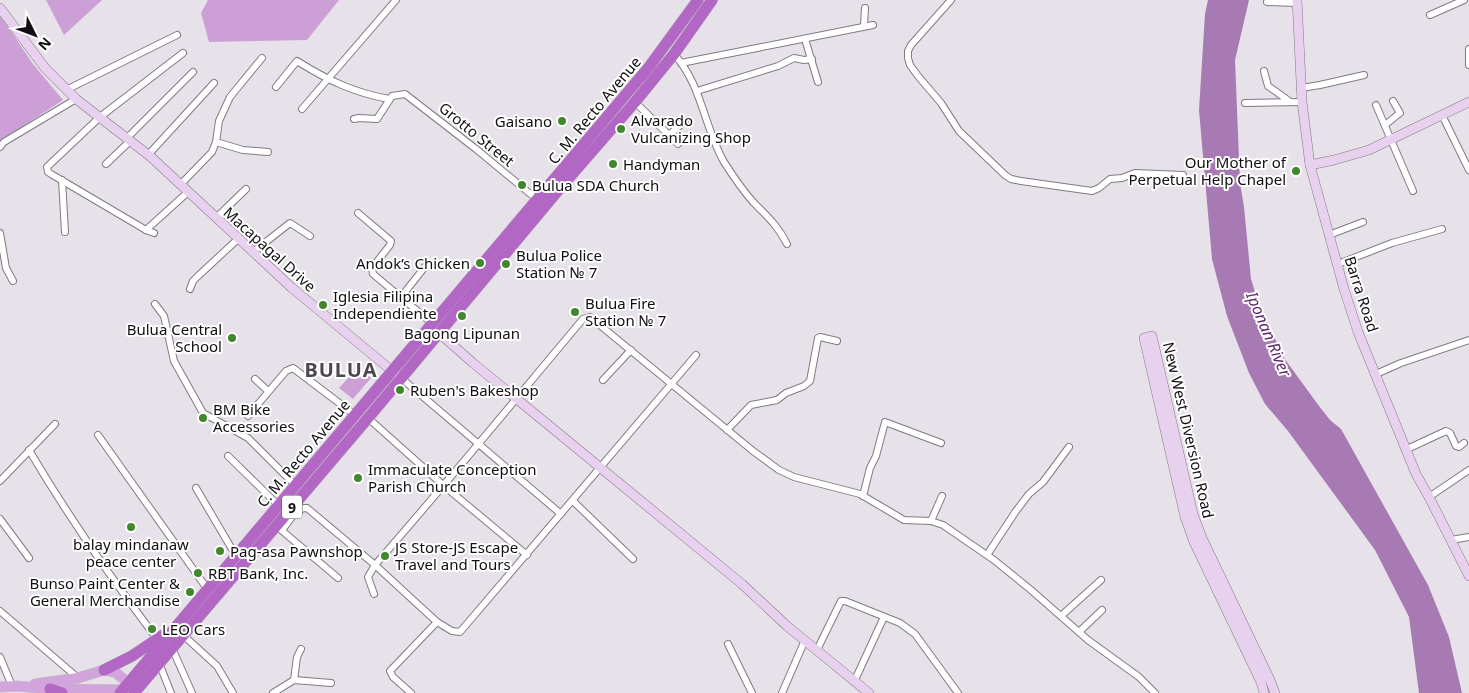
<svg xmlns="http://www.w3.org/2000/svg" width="1469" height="693" font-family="'Noto Sans',sans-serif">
<rect width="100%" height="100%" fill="#e7e1e9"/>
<g fill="#cc9fd7">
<polygon points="46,0 102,0 64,35"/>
<polygon points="208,0 339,0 307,40 209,42 201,13"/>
<polygon points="0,15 33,64 63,100 0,141"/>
<polygon points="358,367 371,378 353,399 339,388"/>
</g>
<polygon fill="#a87ab3" points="1208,0 1249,0 1235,60 1240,183 1244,207 1251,279 1259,305 1284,358 1319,406 1330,420 1341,429 1428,585 1449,637 1462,693 1419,693 1409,617 1375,550 1288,431 1265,404 1249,373 1227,316 1212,259 1199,110 1205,14"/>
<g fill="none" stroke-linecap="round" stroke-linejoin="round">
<defs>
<g id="street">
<polyline points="951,0 911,45 908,51 908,58 910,65 918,76 941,103 959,131 1005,175 1011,179 1021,181 1092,191 1099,188 1110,179 1122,178 1135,173 1183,175"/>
<polyline points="1267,2 1296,3"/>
<polyline points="1430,15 1464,0"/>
<polyline points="864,26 865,8"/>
<polyline points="805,39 818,82"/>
<polyline points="1469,49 1469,65"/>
<path d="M674,54c28,31 30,73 50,108 7,11 21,31 30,41 14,14 24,23 33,41"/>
<polyline points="681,63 873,25"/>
<polyline points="1264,71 1268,86 1289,101"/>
<path d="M276,87l21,-26c30,19 58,32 92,38"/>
<polyline points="1301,88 1320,85 1364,75"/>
<polyline points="66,90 177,35"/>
<polyline points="697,91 778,66 794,58 804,60 812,59"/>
<polyline points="635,102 678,144"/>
<polyline points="1245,103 1302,102"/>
<polyline points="1376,105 1413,191"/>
<polyline points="302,109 396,0"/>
<polyline points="1442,115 1469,170"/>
<polyline points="354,119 359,118 377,119 392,96 405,94 476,149 539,201"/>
<polyline points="1385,125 1400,113 1393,101"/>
<polyline points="669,135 685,121"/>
<polyline points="127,138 193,72"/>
<polyline points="216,142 243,150 268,152"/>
<polyline points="0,147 4,142 76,99"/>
<polyline points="148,155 214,83"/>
<polyline points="106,164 130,141"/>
<polyline points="62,180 65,232"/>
<polyline points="180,185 212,152 216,142 219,121 230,97 262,58"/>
<polyline points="358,213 391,241 390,245 372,268 373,274 433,324"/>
<polyline points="216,218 246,189"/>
<polyline points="146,230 188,192"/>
<polyline points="0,233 6,268 13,281"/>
<polyline points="154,233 146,230 51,174 48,172 47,167 100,117 183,53"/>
<polyline points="1329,235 1363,222"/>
<polyline points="253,252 290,223 310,236"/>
<polyline points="1338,264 1392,243 1442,229"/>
<polyline points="190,289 193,281 198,276 238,239"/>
<polyline points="401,297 428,263"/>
<polyline points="155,304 164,316 174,361 203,413 248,438 295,485"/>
<polyline points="1376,374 1401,363 1469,340"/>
<polyline points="401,378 561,514"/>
<polyline points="255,379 268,391"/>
<polyline points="603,380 631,350"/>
<polyline points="248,416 286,371 293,368 355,415"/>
<polyline points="368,418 443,485 527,555"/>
<polyline points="727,430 751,405 777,400 786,393 804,386 810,381 818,338 820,337 837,341"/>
<polyline points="98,435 208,590"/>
<path d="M29,450c39,66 82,128 128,189"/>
<polyline points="1405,450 1446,431 1450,433 1456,446 1459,447 1464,443"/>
<polyline points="228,456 278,505"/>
<polyline points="0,481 55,424"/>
<polyline points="196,488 236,556"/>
<polyline points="863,496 870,468 876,456 885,422 941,443"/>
<polyline points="1429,497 1469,470"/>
<polyline points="573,501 633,559"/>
<polyline points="0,519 29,558"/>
<polyline points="931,521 942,496"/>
<polyline points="280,529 338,578"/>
<path d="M282,530c7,-8 14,-23 25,-22l68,57 62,57 15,9 8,1 236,-277"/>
<polyline points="1451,540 1469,537"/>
<polyline points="987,555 1016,511 1029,494 1043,482 1069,447"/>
<path d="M374,594l-6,-17 7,-12c71,-81 139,-164 208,-246l7,-2 163,134 26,19 15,7 66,17 44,26 27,1 12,4 51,35 37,30 57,50 51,37 16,16"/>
<polyline points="0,611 78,678"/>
<polyline points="1061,616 1101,580"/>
<polyline points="1079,632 1102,610"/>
<polyline points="183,635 217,666 233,693"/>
<polyline points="728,644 752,693"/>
<polyline points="172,648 192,693"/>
<polyline points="817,650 841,601 845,601 900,623 915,634 958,693"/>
<polyline points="0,657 12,686"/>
<polyline points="159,663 171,693"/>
<polyline points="294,680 297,657 301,649"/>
<polyline points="854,682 884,617"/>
<polyline points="273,693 294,680 331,683"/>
<polyline points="411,693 393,677 390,671 437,622"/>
<polyline points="782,693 805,640"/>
</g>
<g id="secondary">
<polyline points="1297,0 1302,102 1310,165 1344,289 1358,332 1416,474 1429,497 1469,576"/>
<polyline points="0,8 45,68 76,99 151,157 292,288 397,375"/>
<polyline points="1310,165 1334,160 1369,150 1469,102"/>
<polyline points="439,333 473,363 742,584 787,626 869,693"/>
<polyline points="1264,693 1261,682 1194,542 1185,517 1144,338 1152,336 1193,514 1202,538 1270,680 1275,693"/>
</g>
<g id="primary">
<polyline points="35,684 78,678 104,670 115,672 133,687"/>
<polyline points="0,687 17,686 50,689 129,690"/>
</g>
<g id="highway">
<polyline points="104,670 132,656 163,635"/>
<polyline points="50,689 62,693"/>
<polyline points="120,693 649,67 698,0"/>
<polyline points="134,693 368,418 561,187 635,102 674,54 712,0"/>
</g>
</defs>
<use href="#street" stroke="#807a81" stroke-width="8"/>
<use href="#secondary" stroke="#807a81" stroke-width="10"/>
<use href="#primary" stroke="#c1c0c1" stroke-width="11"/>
<use href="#highway" stroke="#c1c0c1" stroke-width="12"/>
<use href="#street" stroke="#fff" stroke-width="6"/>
<use href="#secondary" stroke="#e8d1ee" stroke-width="9"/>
<use href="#primary" stroke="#d1a4dc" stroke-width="10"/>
<use href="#highway" stroke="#b267c5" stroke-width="11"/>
</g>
<g fill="#41872c" stroke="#fff" stroke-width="2">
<circle cx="562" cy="121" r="5"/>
<circle cx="621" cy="129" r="5"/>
<circle cx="613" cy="164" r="5"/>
<circle cx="1296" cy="171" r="5"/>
<circle cx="522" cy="185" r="5"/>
<circle cx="480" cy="263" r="5"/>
<circle cx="506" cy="264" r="5"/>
<circle cx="323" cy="305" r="5"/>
<circle cx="575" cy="312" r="5"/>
<circle cx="462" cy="316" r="5"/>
<circle cx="232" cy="338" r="5"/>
<circle cx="400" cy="390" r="5"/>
<circle cx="203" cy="418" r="5"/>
<circle cx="358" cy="478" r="5"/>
<circle cx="131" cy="527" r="5"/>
<circle cx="220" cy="551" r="5"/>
<circle cx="385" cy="556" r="5"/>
<circle cx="198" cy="573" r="5"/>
<circle cx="190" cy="592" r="5"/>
<circle cx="152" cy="629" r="5"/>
</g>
<g text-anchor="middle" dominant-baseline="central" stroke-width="4" stroke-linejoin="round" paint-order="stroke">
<rect fill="#fff" stroke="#585658" stroke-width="1" x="282" y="495.5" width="20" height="23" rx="4"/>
<g font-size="14" font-weight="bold" fill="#100e10">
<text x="292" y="507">9</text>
</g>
<g font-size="15" fill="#100e10" stroke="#fff">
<text transform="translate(594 110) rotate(-50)">C. M. Recto Avenue</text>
<text transform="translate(477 134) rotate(39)">Grotto Street</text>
<text transform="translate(270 249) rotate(42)">Macapagal Drive</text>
<text transform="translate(1362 294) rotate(72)">Barra Road</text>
<text transform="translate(1189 430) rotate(77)">New West Diversion Road</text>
<text transform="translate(303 453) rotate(-50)">C. M. Recto Avenue</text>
</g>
<g font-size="15" fill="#100e10" stroke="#fff" text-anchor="start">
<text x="631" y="120">Alvarado<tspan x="631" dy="17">Vulcanizing Shop</tspan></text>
<text x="552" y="121" text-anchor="end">Gaisano</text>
<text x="1286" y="162" text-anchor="end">Our Mother of<tspan x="1286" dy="17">Perpetual Help Chapel</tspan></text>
<text x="623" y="164">Handyman</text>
<text x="532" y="185">Bulua SDA Church</text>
<text x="516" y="255">Bulua Police<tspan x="516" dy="17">Station № 7</tspan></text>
<text x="470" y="263" text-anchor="end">Andok’s Chicken</text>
<text x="333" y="296">Iglesia Filipina<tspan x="333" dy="17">Independiente</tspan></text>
<text x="585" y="303">Bulua Fire<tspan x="585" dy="17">Station № 7</tspan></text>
<text x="222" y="329" text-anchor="end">Bulua Central<tspan x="222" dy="17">School</tspan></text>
<text x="462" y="333" text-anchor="middle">Bagong Lipunan</text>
<text x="410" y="390">Ruben's Bakeshop</text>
<text x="213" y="409">BM Bike<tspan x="213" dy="17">Accessories</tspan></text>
<text x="368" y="469">Immaculate Conception<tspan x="368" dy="17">Parish Church</tspan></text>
<text x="131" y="544" text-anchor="middle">balay mindanaw<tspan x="131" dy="17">peace center</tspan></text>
<text x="395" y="547">JS Store-JS Escape<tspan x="395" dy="17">Travel and Tours</tspan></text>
<text x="230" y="551">Pag-asa Pawnshop</text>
<text x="208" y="573">RBT Bank, Inc.</text>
<text x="180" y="583" text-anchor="end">Bunso Paint Center &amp;<tspan x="180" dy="17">General Merchandise</tspan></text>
<text x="162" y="629">LEO Cars</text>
</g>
<g font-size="16" font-style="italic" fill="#60276e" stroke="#fff">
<text transform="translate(1269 334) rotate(67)">Iponan River</text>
</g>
<g font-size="20" font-weight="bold" letter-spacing="1" fill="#4c474d" stroke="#fff">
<text x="341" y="369">BULUA</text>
</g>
</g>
<g transform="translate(35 35) rotate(132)" stroke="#ffffff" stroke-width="4" paint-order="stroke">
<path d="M0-4L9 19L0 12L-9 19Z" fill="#100e10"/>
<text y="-8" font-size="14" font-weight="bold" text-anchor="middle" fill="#100e10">N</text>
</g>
</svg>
